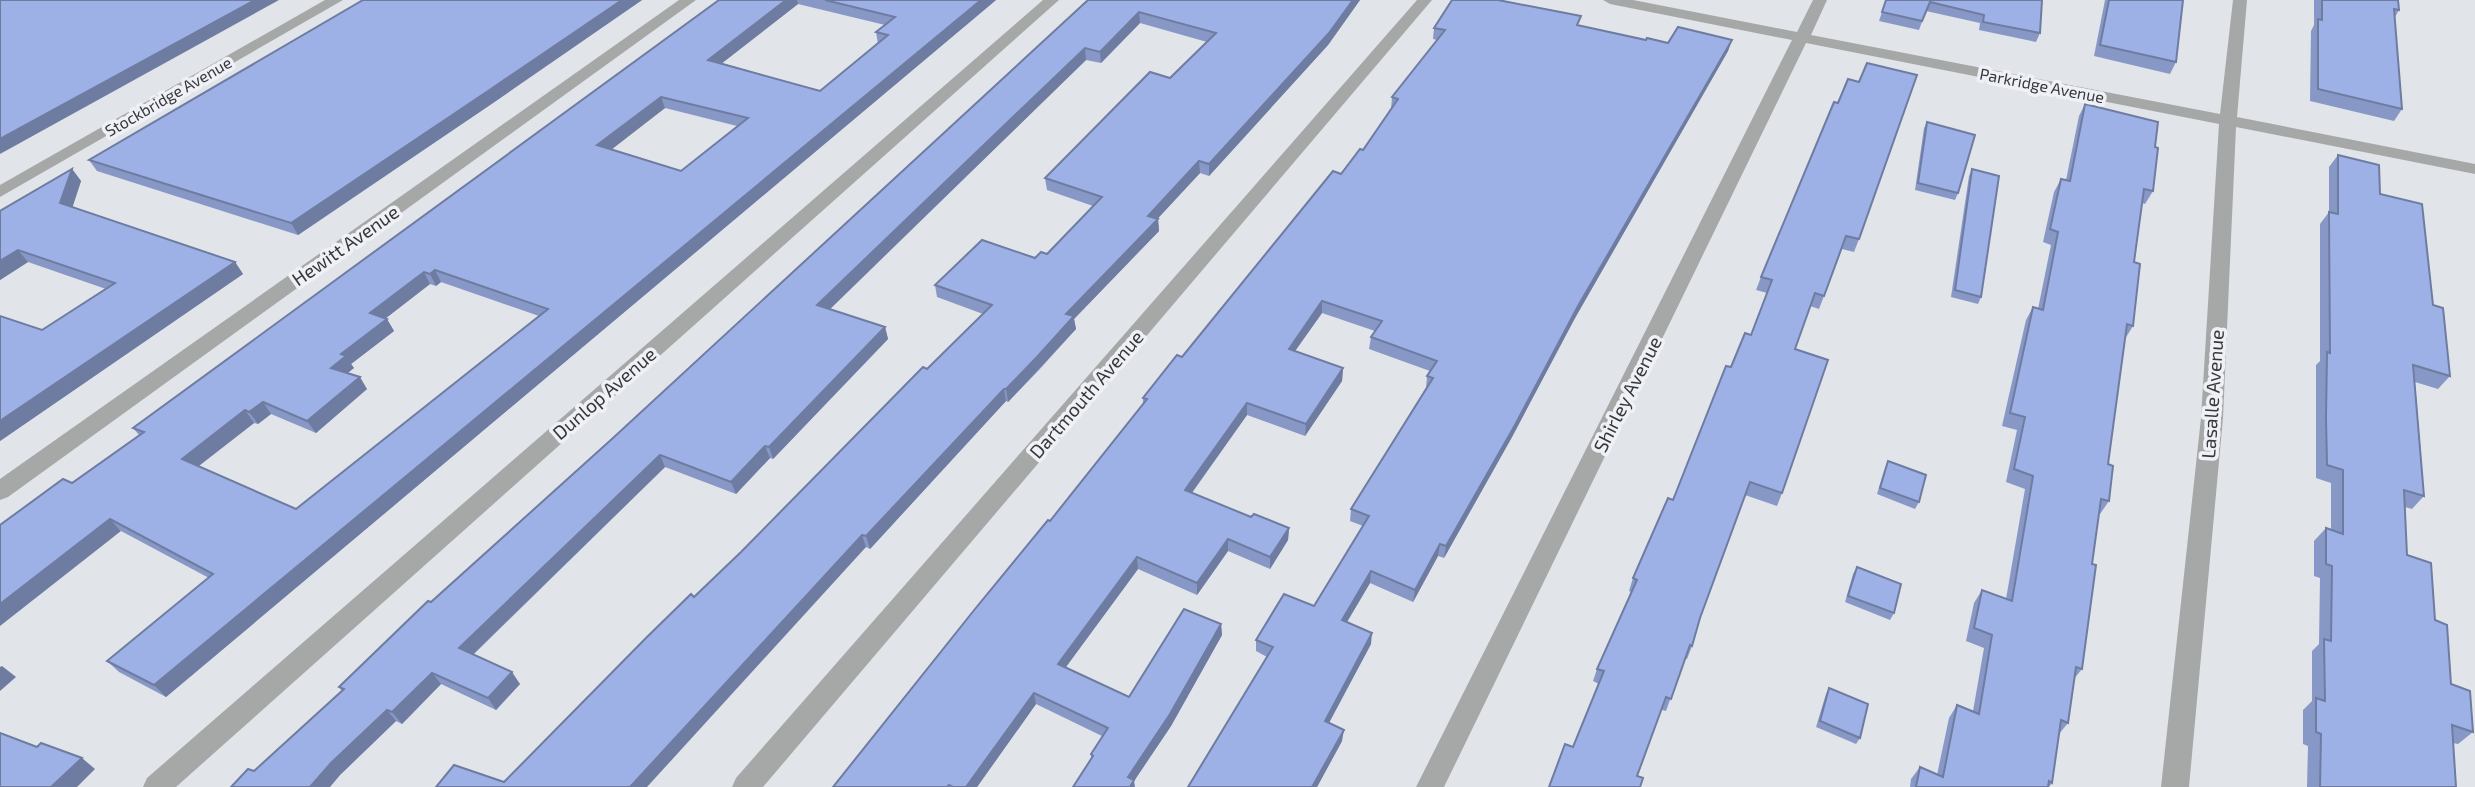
<svg xmlns="http://www.w3.org/2000/svg" width="2475" height="787" font-family="'Exo 2',sans-serif">
<rect width="100%" height="100%" fill="#e1e4e9"/>
<g fill="none" stroke-linecap="round" stroke-linejoin="round">
<g fill="#a6a8a7" fill-rule="evenodd">
<polygon points="325,0 343,0 0,197 0,185"/>
<polygon points="679,0 696,0 8,497 0,500 0,479"/>
<polygon points="1043,0 1059,0 176,787 143,787 147,778"/>
<polygon points="1417,0 1432,0 763,787 732,787 736,778"/>
<polygon points="1603,0 1633,0 1797,32 1813,0 1827,0 1811,35 2220,114 2233,0 2247,0 2237,117 2475,164 2475,174 2236,127 2223,418 2189,787 2161,787 2201,418 2219,124 1806,43 1444,787 1416,787 1792,40 1610,4"/>
</g>
</g>
<g fill="#8898c6" fill-rule="evenodd">
<polygon points="363,0 642,0 490,105 298,235 97,171 89,160"/>
<path d="M719,0h277l-830,697 -47,-25 -12,-11 102,-83 -88,-47 -49,-48 67,-48 -6,-7zM798,4l87,21 -9,7 2,12 -58,47 -98,-28zM665,108l72,18 -56,45 -70,-22zM441,282l98,34 -243,193 -97,-43 55,-43 4,1 13,-10 45,19 51,-44 -20,-16 7,-5 -3,-4 43,-33 -8,-13 44,-34 6,2z"/>
<polygon points="1088,0 1360,0 1328,45 1209,176 1200,173 1157,219 1158,219 1159,231 1074,319 1076,329 1039,370 1008,402 1006,401 870,549 866,547 504,782 741,552 983,314 937,297 935,285 1035,258 1047,254 1093,206 1047,190 1045,178 1170,78 1207,42 1140,23 1101,63 1086,60 829,309 885,327 888,339 773,459 770,458 736,494 665,467 473,655 520,684 496,710 441,684 402,724 396,721 341,774 342,691 339,687 431,602 613,438"/>
<polygon points="1886,0 2042,0 2040,33 2036,42 1979,30 1980,23 1926,11 1919,30 1879,21"/>
<polygon points="2105,0 2183,0 2176,62 2170,74 2094,56"/>
<polygon points="2314,0 2398,0 2399,10 2395,17 2402,109 2394,121 2310,101 2311,31 2314,25"/>
<polygon points="1579,26 1646,40 1668,43 1732,40 1728,51 1575,318 1512,437 1444,558 1438,556 1413,602 1370,583 1347,622 1371,644 1329,723 1342,741 1317,787 1188,787 1267,657 1256,651 1256,640 1314,606 1363,526 1350,521 1351,509 1426,388 1427,376 1430,371 1369,349 1371,337 1375,331 1322,313 1295,351 1343,368 1342,381 1305,436 1247,415 1192,493 1251,517 1289,528 1288,540 1270,569 1228,551 1197,595 1138,569 1066,667 1129,697 1221,624 1222,635 1171,726 1134,781 1091,759 1091,754 1102,736 1036,704 977,787 833,787 1050,521 1143,404 1143,398 1182,357 1363,150 1391,109 1392,97 1437,40 1433,39 1434,28"/>
<polygon points="1834,102 1859,239 1854,252 1842,249 1819,309 1810,306 1795,349 1782,493 1777,506 1745,495 1700,618 1692,646 1687,659 1685,658 1666,711 1662,710 1573,747 1599,684 1593,681 1597,669 1631,592 1629,591 1633,578 1673,500 1731,367 1751,335 1767,293 1756,290 1761,277"/>
<polygon points="2085,104 2155,147 2153,191 2145,204 2142,203 2134,262 2133,326 2125,339 2108,464 2109,501 2100,514 2099,514 2092,564 2082,669 2074,679 2068,723 2059,734 2052,783 2049,787 1910,787 1911,779 1920,767 1937,775 1949,718 1957,705 1973,711 1984,648 1966,641 1974,603 1982,590 2006,599 2025,489 2006,482 2017,430 2002,426 2026,320 2033,307 2038,309 2051,245 2043,242 2054,192 2061,179 2066,180 2079,116"/>
<polygon points="1927,122 1958,193 1955,200 1915,190 1924,128"/>
<polygon points="2338,155 2380,194 2433,305 2450,376 2438,389 2415,382 2424,496 2412,509 2405,507 2407,555 2435,620 2451,684 2473,732 2458,744 2453,743 2456,787 2307,787 2308,746 2303,744 2303,710 2312,701 2312,651 2319,644 2320,578 2314,576 2314,541 2326,528 2331,530 2331,483 2316,478 2316,365 2320,361 2320,224 2329,212 2329,167"/>
<polygon points="72,169 81,181 72,207 235,262 243,274 0,441 0,316 42,330 106,289 28,262 0,280 0,211"/>
<polygon points="1972,169 1981,297 1978,304 1951,297 1969,176"/>
<polygon points="1888,461 1919,502 1915,509 1877,494 1885,468"/>
<polygon points="1857,567 1894,613 1890,620 1845,602 1853,574"/>
<polygon points="1829,688 1860,738 1856,744 1816,727 1826,694"/>
</g>
<g fill="#6f7ca1">
<polygon points="255,0 279,0 0,154 0,139"/>
<polygon points="622,0 642,0 490,105 298,235 291,223"/>
<polygon points="786,0 797,0 798,4 712,71 708,60"/>
<polygon points="981,0 996,0 166,697 154,685"/>
<polygon points="1353,0 1360,0 1328,45 1209,176 1209,164"/>
<polygon points="1139,12 1140,23 1101,63 1100,52"/>
<polygon points="1732,40 1728,51 1575,318 1512,437 1444,558 1446,546 1578,306"/>
<polygon points="1085,48 1086,60 821,318 817,305"/>
<polygon points="661,97 665,108 602,157 597,145"/>
<polygon points="1199,161 1200,173 1149,228 1148,216"/>
<polygon points="72,169 81,181 70,215 60,203"/>
<polygon points="1158,219 1159,231 1074,319 1076,329 1008,402 1006,389 1066,314"/>
<polygon points="18,250 28,262 0,280 0,261"/>
<polygon points="235,262 243,274 0,441 0,421"/>
<polygon points="435,270 441,282 436,286 430,274"/>
<polygon points="424,272 430,284 377,325 370,313"/>
<polygon points="1322,301 1322,313 1288,361 1289,349"/>
<polygon points="387,319 394,331 351,364 354,368 339,380 331,368 341,354"/>
<polygon points="885,327 888,339 773,459 769,447"/>
<polygon points="1343,368 1342,381 1305,436 1306,424"/>
<polygon points="360,377 367,389 316,433 307,421"/>
<polygon points="1004,389 1006,401 870,549 866,536"/>
<polygon points="263,402 271,414 258,424 249,412"/>
<polygon points="1247,403 1247,415 1185,502 1185,490"/>
<polygon points="245,410 254,423 192,471 182,459"/>
<polygon points="765,446 770,458 736,494 731,482"/>
<polygon points="660,455 665,467 467,660 459,648"/>
<polygon points="110,519 121,531 0,626 0,604"/>
<polygon points="1289,528 1288,540 1270,569 1270,557"/>
<polygon points="862,535 866,547 647,787 630,787"/>
<polygon points="1228,539 1228,551 1197,595 1197,583"/>
<polygon points="1440,544 1438,556 1413,602 1415,590"/>
<polygon points="1137,557 1138,569 1060,675 1058,664"/>
<polygon points="1371,571 1370,583 1341,632 1342,620"/>
<polygon points="1221,624 1222,635 1171,726 1134,781 1135,787 1129,787 1128,777"/>
<polygon points="1372,633 1371,644 1324,732 1325,721"/>
<polygon points="2,666 16,677 0,691 0,667"/>
<polygon points="512,672 520,684 496,710 488,698"/>
<polygon points="432,673 441,684 402,724 392,712"/>
<polygon points="1034,693 1036,704 977,787 966,787"/>
<polygon points="387,710 396,721 341,774 330,787 310,787 331,763"/>
<polygon points="1344,730 1342,741 1317,787 1312,787"/>
<polygon points="82,758 95,769 77,787 51,787"/>
</g>
<g fill="#9eb1e6" stroke="#6f7ca1" stroke-width="2" fill-rule="evenodd">
<polygon points="0,0 255,0 0,139"/>
<polygon points="363,0 622,0 485,93 291,223 89,160"/>
<path d="M719,0h67l-78,60 112,31 68,-56 -12,-3 19,-15 -70,-17h156l-827,685 -47,-24 106,-87 -103,-55 -110,85v-79l63,-46 9,4 72,-51 -11,-4zM661,97l87,21 -67,53 -84,-26zM435,270l113,39 -252,200 -114,-50 63,-49 4,2 14,-10 44,19 53,-44 -29,-9 15,-12 -5,-2 46,-35 -17,-6 54,-41 6,2z"/>
<polygon points="1088,0 1353,0 1329,33 1209,164 1199,161 1148,216 1158,219 1066,314 1074,316 1037,357 1006,389 1004,389 866,536 862,535 630,787 436,787 454,765 504,782 646,638 691,594 694,597 741,552 923,367 927,369 992,305 935,285 982,240 1035,258 1041,252 1047,254 1102,197 1045,178 1150,72 1170,78 1216,33 1139,12 1100,52 1085,48 817,305 885,327 769,447 765,446 731,482 660,455 459,648 512,672 488,698 432,673 392,712 387,710 331,763 310,787 231,787 248,769 254,771 344,689 339,687 428,601 431,602 613,438"/>
<polygon points="1452,0 1498,0 1581,16 1577,25 1646,40 1647,38 1668,43 1678,27 1732,40 1578,306 1515,425 1446,546 1440,544 1415,590 1371,571 1342,620 1372,633 1325,721 1344,730 1312,787 1188,787 1273,647 1256,640 1284,594 1314,606 1369,516 1351,509 1433,378 1427,376 1437,361 1371,337 1382,321 1322,301 1289,349 1343,368 1306,424 1247,403 1185,490 1251,517 1254,514 1289,528 1270,557 1228,539 1197,583 1137,557 1058,664 1129,697 1184,609 1221,624 1170,714 1128,777 1134,780 1130,787 1073,787 1093,756 1091,754 1108,728 1034,693 966,787 953,787 949,785 947,787 833,787 975,609 1048,520 1050,521 1147,399 1143,398 1177,355 1182,357 1333,171 1341,174 1360,149 1363,150 1398,99 1392,97 1445,30 1434,28"/>
<polygon points="1886,0 2042,0 2040,33 1983,22 1984,15 1930,2 1922,21 1882,12"/>
<polygon points="2109,0 2183,0 2176,62 2100,45"/>
<polygon points="2322,0 2398,0 2399,10 2394,9 2402,109 2318,89 2318,19 2322,20"/>
<polygon points="1867,63 1917,75 1859,239 1846,236 1824,296 1815,293 1795,349 1828,360 1782,493 1750,482 1700,618 1692,646 1690,645 1671,699 1666,697 1637,776 1643,778 1640,787 1549,787 1565,744 1573,747 1604,671 1597,669 1637,580 1633,578 1668,498 1673,500 1726,366 1731,367 1745,333 1751,335 1772,280 1761,277 1834,102 1838,103 1848,79 1859,82"/>
<polygon points="2085,104 2158,122 2155,147 2158,148 2153,191 2144,189 2134,262 2140,264 2133,326 2127,324 2108,464 2113,466 2109,501 2101,499 2092,564 2096,565 2082,669 2076,667 2068,723 2061,720 2052,783 2049,781 2048,787 1916,787 1920,767 1943,777 1957,705 1979,714 1992,635 1974,628 1982,590 2012,601 2033,476 2014,469 2025,417 2010,413 2033,307 2043,310 2058,232 2050,229 2061,179 2070,181"/>
<polygon points="1927,122 1975,135 1958,193 1918,183"/>
<polygon points="2338,155 2379,165 2380,194 2422,204 2433,305 2443,308 2450,376 2413,365 2424,496 2404,490 2407,555 2431,563 2435,620 2447,625 2451,684 2470,691 2473,732 2452,725 2456,787 2320,787 2321,734 2316,732 2316,698 2325,701 2324,639 2331,641 2332,566 2326,564 2326,528 2343,534 2343,470 2327,465 2326,418 2327,352 2330,353 2329,212 2338,214"/>
<polygon points="72,169 60,203 235,262 0,421 0,316 42,330 115,283 18,250 0,261 0,211"/>
<polygon points="1972,169 1999,176 1981,297 1955,290"/>
<polygon points="1888,461 1926,475 1919,502 1880,488"/>
<polygon points="1857,567 1901,584 1894,613 1848,596"/>
<polygon points="1829,688 1868,704 1860,738 1820,721"/>
<polygon points="0,733 37,747 41,743 82,758 51,787 0,787"/>
</g>
<g text-anchor="middle" dominant-baseline="central" stroke-width="7" stroke-linejoin="round" paint-order="stroke">
<g font-size="16" fill="#37383a" stroke="#eff1f6">
<text transform="translate(2042 85) rotate(11)">Parkridge Avenue</text>
<text transform="translate(168 96) rotate(-30)">Stockbridge Avenue</text>
</g>
<g font-size="19" fill="#37383a" stroke="#eff1f6">
<text transform="translate(345 245) rotate(-35)">Hewitt Avenue</text>
<text transform="translate(604 393) rotate(-41)">Dunlop Avenue</text>
<text transform="translate(1086 394) rotate(-49)">Dartmouth Avenue</text>
<text transform="translate(1627 394) rotate(-63)">Shirley Avenue</text>
<text transform="translate(2212 394) rotate(-86)">Lasalle Avenue</text>
</g>
</g>
</svg>
